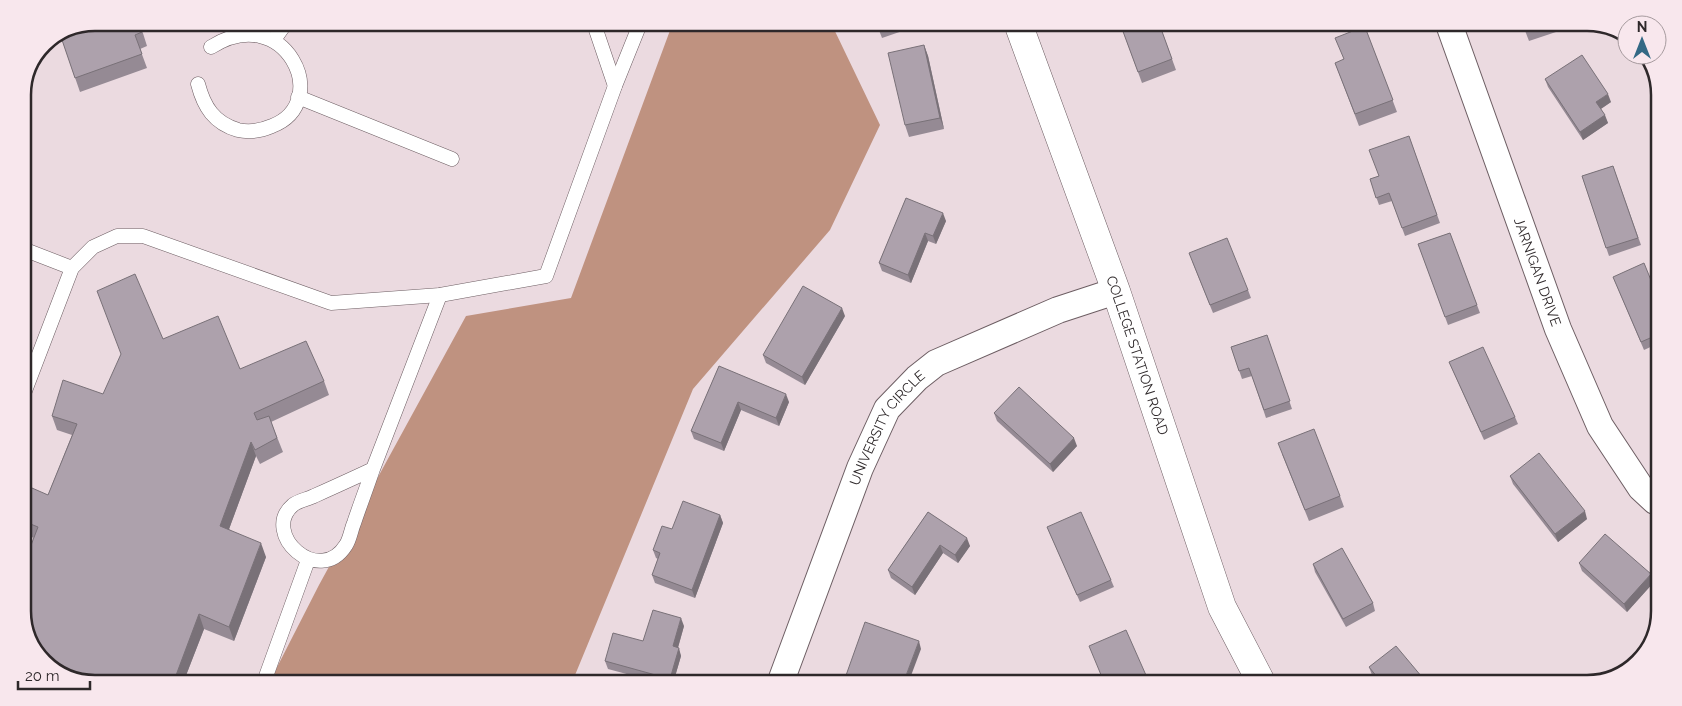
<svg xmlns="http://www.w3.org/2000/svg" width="1682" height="706" font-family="Raleway,sans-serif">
<rect width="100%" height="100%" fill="#ebdae0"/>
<polygon fill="#bf9280" points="672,25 832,25 880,125 830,230 693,389 573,680 271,679 319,585 466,316 571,298"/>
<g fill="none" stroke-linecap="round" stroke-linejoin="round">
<defs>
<g id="service">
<polyline points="594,24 615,86"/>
<polyline points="276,37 286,23"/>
<path d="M198,84c6,23 16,39 40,46 12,3 22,1 34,-4 62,-24 13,-126 -61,-79"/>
<polyline points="298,97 452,159"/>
<polyline points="23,249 72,268"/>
<polyline points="23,396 72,268 93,247 117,236 143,236 331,303 440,295 546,276 615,86 640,24"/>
<path d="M373,469c-6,18 -13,36 -19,54 -3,7 -4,16 -8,22 -27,43 -86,-12 -53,-40 5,-4 15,-6 21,-9 20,-9 40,-18 59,-27l67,-174"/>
<polyline points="265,679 308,560"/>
</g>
<g id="minor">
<path id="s1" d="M1450,27l108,302 42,97 41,62 14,13"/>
<path id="s2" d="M781,681l79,-213 27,-59 30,-31 19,-15 122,-53 58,-19"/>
</g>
<g id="secondary">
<path id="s3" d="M1019,26l97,265 106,316 39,75"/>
</g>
</defs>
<use href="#service" stroke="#6d5e63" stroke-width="15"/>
<use href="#minor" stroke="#6d5e63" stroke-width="28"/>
<use href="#secondary" stroke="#6d5e63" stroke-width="29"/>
<use href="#service" stroke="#fff" stroke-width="14"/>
<use href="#minor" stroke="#fff" stroke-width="26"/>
<use href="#secondary" stroke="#fff" stroke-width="28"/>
</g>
<g fill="#958a94">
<polygon points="96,22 153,23 141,27 147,46 140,49 147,68 80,92 61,37"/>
<polygon points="877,25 913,25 914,27 882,38"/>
<polygon points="1121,26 1160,26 1176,70 1142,83"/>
<polygon points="1365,27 1397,112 1359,126 1335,63 1343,60"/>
<polygon points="1524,28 1568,28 1529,41"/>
<polygon points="924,45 928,56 944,129 909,137 905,125"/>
<polygon points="1545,79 1611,102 1601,109 1608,123 1583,140 1548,87"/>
<polygon points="1409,136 1440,223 1405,236 1392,201 1379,205 1370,179 1379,176"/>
<polygon points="1613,166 1641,245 1609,256 1582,176"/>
<polygon points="906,198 946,221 936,244 928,241 911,283 882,271 879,263"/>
<polygon points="1450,233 1480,313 1448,325 1418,244"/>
<polygon points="1192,261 1248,290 1251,298 1213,313"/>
<polygon points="1613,277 1657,295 1657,344 1644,350"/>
<polygon points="845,316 805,385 766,363 763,355"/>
<polygon points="1267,335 1292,409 1266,418 1252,376 1242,379 1231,347"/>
<polygon points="163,339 240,369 324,381 329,395 271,422 283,452 260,464 256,456 229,529 266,557 234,641 204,629 185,678 68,678 34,538 25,534 23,527 23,512 48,495 72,435 57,430 52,416 103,394"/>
<polygon points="1449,362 1515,417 1518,424 1484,440"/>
<polygon points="719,366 789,402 779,426 741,410 724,451 694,439 691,431"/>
<polygon points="994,413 1077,446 1053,472 997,421"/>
<polygon points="1282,454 1340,496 1344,507 1309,521"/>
<polygon points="1510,476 1587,519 1558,542 1513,484"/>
<polygon points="928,512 970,546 958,563 943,553 915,595 891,578 888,570"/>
<polygon points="720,515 723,523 695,598 655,583 652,575 658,559 656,558 653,550 672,529"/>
<polygon points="1047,527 1111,580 1114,587 1080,602"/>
<polygon points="1579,563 1654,582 1627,612 1582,571"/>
<polygon points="1313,564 1373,603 1375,611 1346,627 1315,572"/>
<polygon points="684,626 678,648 681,656 674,680 649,680 608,669 605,661 643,641"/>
<polygon points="1369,667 1427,683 1379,683 1372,675"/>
</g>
<g fill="#797178">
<polygon points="924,45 928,56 944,129 940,118"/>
<polygon points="1608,94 1611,102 1599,110 1596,102"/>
<polygon points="1605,115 1608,123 1583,140 1580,132"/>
<polygon points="943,213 946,221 936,244 933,236"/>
<polygon points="925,233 928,241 911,283 908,275"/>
<polygon points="842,308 845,316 805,385 802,377"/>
<polygon points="786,394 789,402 779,426 776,418"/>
<polygon points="738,402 741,410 724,451 721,443"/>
<polygon points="1074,438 1077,446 1053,472 1050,464"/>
<polygon points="251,442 256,456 225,540 220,526"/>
<polygon points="1585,511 1587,519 1558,542 1555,534"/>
<polygon points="720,515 723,523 695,598 692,590"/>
<polygon points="967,538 970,546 958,563 955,555"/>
<polygon points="261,543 266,557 234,641 229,627"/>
<polygon points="940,545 943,553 915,595 912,587"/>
<polygon points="1651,574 1654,582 1627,612 1624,604"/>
<polygon points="199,614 204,629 185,678 175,678"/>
<polygon points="681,618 684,626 676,654 673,646"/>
<polygon points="919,641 921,649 909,681 904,681"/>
<polygon points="679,648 681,656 674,680 670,680 670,679"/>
</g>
<g fill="#ada1ac" stroke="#797178">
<polygon points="96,22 139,23 142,32 135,35 142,54 75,78 61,37"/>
<polygon points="877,25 894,25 879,31"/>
<polygon points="1121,26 1160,26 1172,59 1138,72"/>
<polygon points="1363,27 1365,27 1393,100 1355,114 1335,63 1344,59 1335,38"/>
<polygon points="1524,28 1531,28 1525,30"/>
<polygon points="924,45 940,118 905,125 888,53"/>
<polygon points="1582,55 1608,94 1596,102 1605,115 1580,132 1545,79"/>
<polygon points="1409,136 1437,215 1402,228 1389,193 1376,198 1370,179 1379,176 1369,150"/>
<polygon points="1613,166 1638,238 1606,248 1582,176"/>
<polygon points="906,198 943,213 933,236 925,233 908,275 879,263"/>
<polygon points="1450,233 1477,305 1445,317 1418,244"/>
<polygon points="1227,238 1248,290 1210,305 1189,253"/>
<polygon points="1644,263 1657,295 1657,335 1641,342 1613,277"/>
<polygon points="135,274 163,339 218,316 240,369 306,341 324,381 254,413 257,420 269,416 277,438 255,450 251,442 220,526 261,543 229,627 199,614 175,678 68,678 37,655 23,615 23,566 38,527 23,521 23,512 32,488 48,495 77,424 52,416 63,380 103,394 121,354 97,291"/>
<polygon points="803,286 842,308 802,377 763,355"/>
<polygon points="1267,335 1290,401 1264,410 1249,368 1239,371 1231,347"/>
<polygon points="1483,347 1515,417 1481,432 1449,362"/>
<polygon points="719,366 786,394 776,418 738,402 721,443 691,431"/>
<polygon points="1019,387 1074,438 1050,464 994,413"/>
<polygon points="1314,429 1340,496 1305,510 1278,443"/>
<polygon points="1539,453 1585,511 1555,534 1510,476"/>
<polygon points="683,501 720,515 692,590 652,575 660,553 653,550 662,526 672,529"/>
<polygon points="928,512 967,538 955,555 940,545 912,587 888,570"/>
<polygon points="1081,512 1111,580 1077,595 1047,527"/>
<polygon points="1605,534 1651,574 1624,604 1579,563"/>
<polygon points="1342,548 1373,603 1343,619 1313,564"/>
<polygon points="653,610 681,618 673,646 679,648 670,679 605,661 613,633 643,641"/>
<polygon points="865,622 919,641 904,681 897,681 890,679 889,681 844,681"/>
<polygon points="1126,630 1149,682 1104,682 1089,646"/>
<polygon points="1396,646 1427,683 1382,683 1369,667"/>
</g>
<g text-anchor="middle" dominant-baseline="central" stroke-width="4" stroke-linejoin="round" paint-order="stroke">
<g font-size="14" fill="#2e282a" stroke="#f8e7ed">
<text stroke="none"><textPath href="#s1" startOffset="260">JARNIGAN DRIVE</textPath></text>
<text stroke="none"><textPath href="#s3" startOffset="350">COLLEGE STATION ROAD</textPath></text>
<text stroke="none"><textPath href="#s2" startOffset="276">UNIVERSITY CIRCLE</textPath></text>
</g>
</g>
<path d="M0 0H1682V706H0ZM95 31H1587A64 64 0 0 1 1651 95V611A64 64 0 0 1 1587 675H95A64 64 0 0 1 31 611V95A64 64 0 0 1 95 31Z" fill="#f8e7ed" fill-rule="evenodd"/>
<path fill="none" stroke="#2e282a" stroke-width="2.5" d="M95 31H1587A64 64 0 0 1 1651 95V611A64 64 0 0 1 1587 675H95A64 64 0 0 1 31 611V95A64 64 0 0 1 95 31Z"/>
<g transform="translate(1642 40)"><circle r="24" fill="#f8e7ed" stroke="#a79b9f"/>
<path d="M0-4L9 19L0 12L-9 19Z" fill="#346985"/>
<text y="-8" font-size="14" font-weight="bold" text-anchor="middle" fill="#2e282a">N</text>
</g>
<path d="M18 681v8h72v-8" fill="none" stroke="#2e282a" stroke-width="2.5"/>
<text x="25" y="681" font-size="15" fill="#2e282a" stroke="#f8e7ed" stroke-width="4" paint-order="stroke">20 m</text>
</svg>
